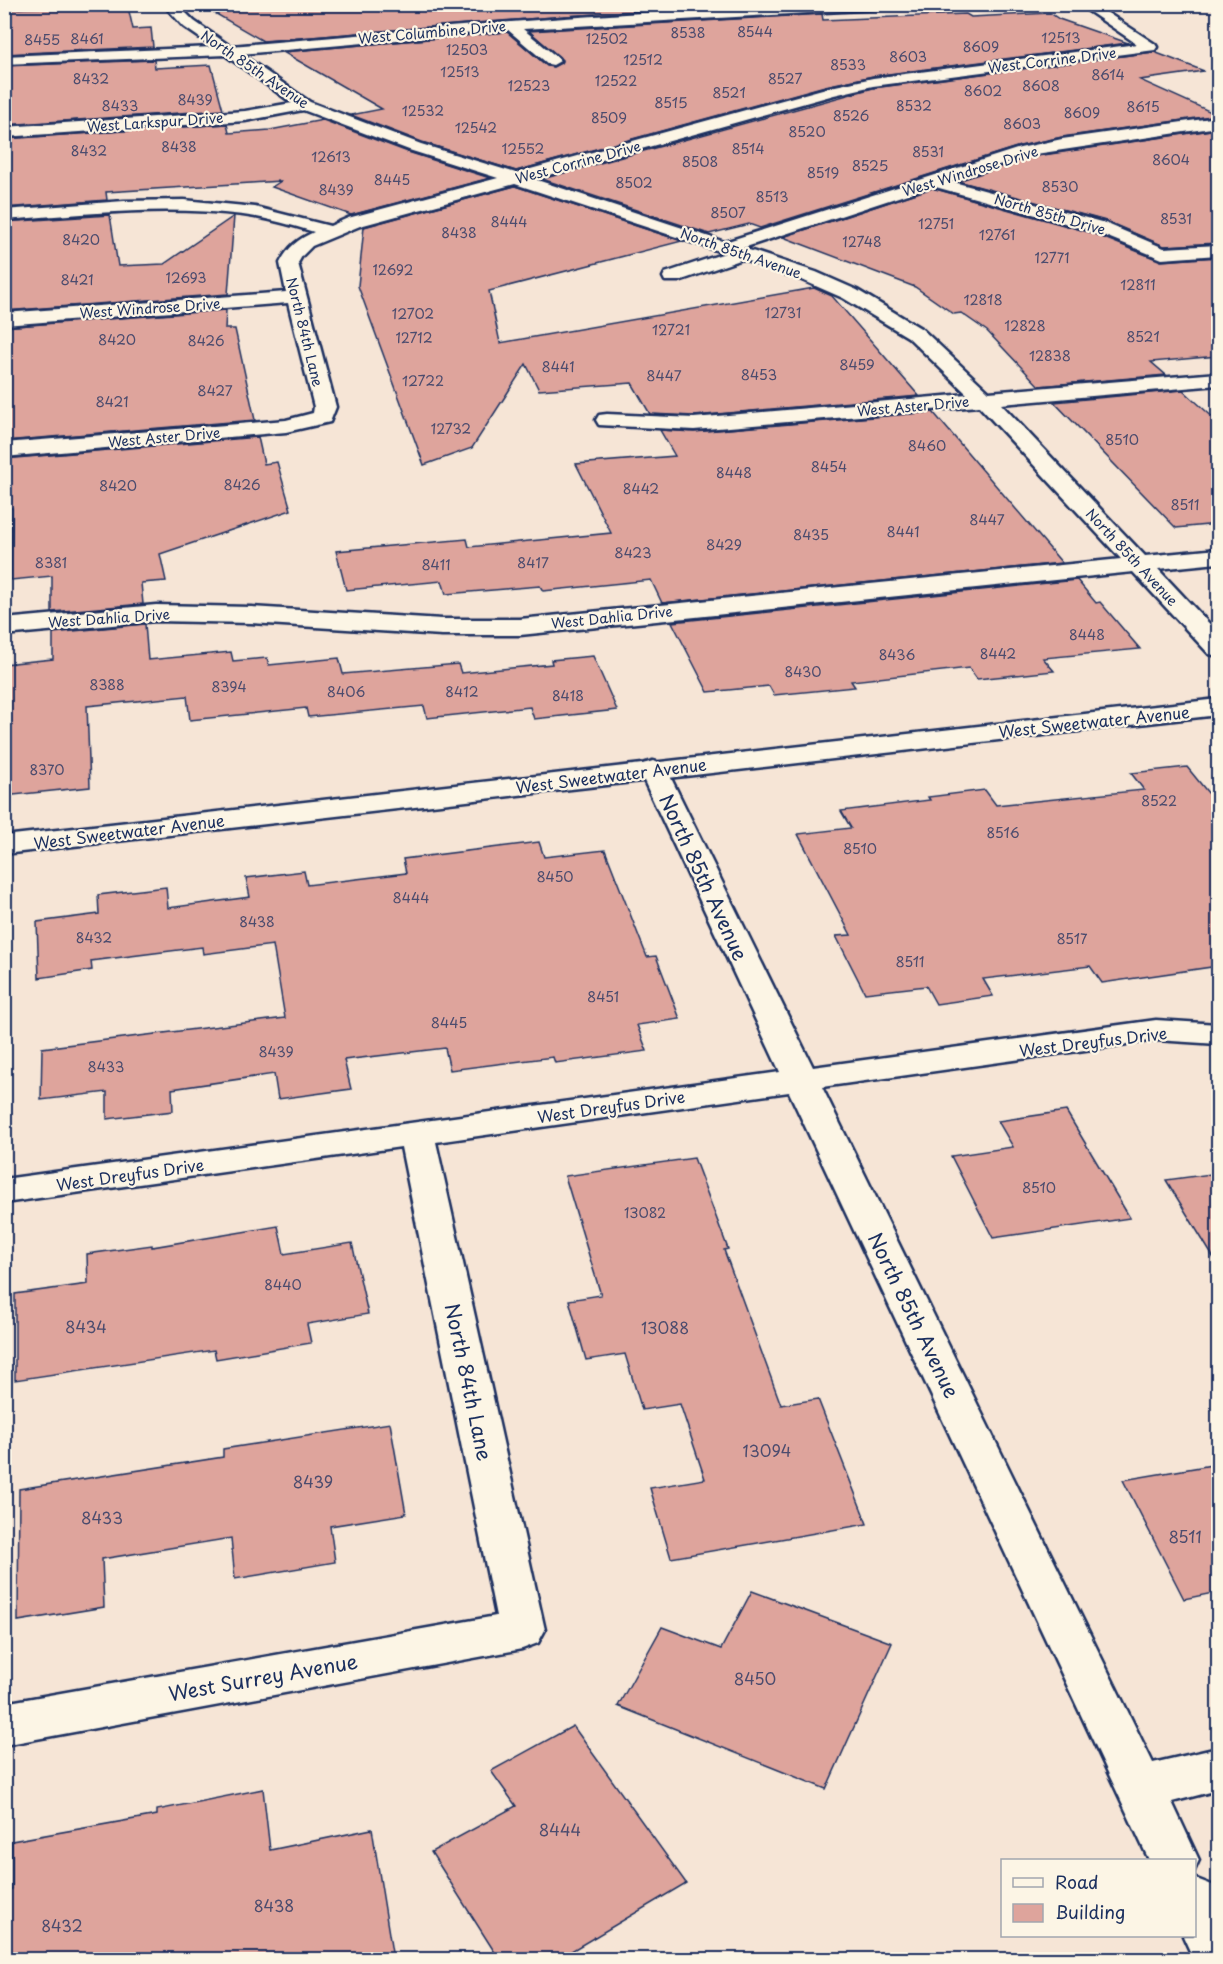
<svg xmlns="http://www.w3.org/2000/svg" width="1223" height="1964" font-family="'Playpen Sans',sans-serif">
<rect width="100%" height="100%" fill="#f6e5d6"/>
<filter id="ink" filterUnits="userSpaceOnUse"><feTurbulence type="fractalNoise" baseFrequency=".0167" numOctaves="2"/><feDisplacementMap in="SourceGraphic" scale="12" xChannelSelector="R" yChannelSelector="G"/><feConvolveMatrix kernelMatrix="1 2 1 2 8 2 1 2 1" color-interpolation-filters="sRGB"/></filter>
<g filter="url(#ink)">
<g fill="#dea49c" stroke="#1b2f5e" stroke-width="1.5">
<polygon points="199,4 766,4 565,16 263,41"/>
<polygon points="114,5 115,8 128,7 133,29 151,28 153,47 4,54 4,9"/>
<polygon points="1050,13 1059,19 1128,43 873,76 825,86 516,171 422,142 351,115 382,109 283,52 507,32 547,66 553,67 561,63 562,60 529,31 822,14 823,20 966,14 971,17"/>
<polygon points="1154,52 1204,71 1140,80 1218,115 1062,137 1020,146 760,228 749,224 709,234 542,179 873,88"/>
<polygon points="154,60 155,68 211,65 223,110 4,125 4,66"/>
<polygon points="323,120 408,152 490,178 351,215 272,187 281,181 106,192 107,200 4,208 4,139 227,124 229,133 270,130"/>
<polygon points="1218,129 1218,243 1164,246 1106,221 958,181 1030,157"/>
<polygon points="515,186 682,241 489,291 500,343 814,288 832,296 919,396 694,416 650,414 632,383 539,390 526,364 472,448 424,465 358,286 364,227"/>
<polygon points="932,188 1092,233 1161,261 1218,257 1218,356 1151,362 1166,375 1039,386 987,331 961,313 954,314 915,287 783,237"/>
<polygon points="110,215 118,266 164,264 234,216 228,294 4,311 4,222"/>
<polygon points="226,310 225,329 235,329 255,420 4,441 4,327"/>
<polygon points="1183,390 1218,422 1218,524 1176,528 1054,402"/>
<polygon points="933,412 1062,563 662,603 651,580 543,591 540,586 446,594 442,581 346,590 336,551 467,539 469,547 611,533 576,464 675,456 660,430 694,432"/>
<polygon points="258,437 264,464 277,462 291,510 160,554 166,581 141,583 143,604 52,612 52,576 11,580 12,508 4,508 4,459"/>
<polygon points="1077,580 1096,603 1100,602 1140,649 1043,658 1054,671 977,679 969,668 851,681 855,687 774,695 769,686 708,692 672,622"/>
<polygon points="145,624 148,660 231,652 233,661 267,658 269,665 339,658 343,674 458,664 461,673 552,664 551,660 593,656 617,710 534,719 530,707 427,718 424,706 308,717 306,708 190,720 187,696 87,706 90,787 4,796 4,664 53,659 53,633"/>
<polygon points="1187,767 1218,805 1218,966 1102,983 1090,966 983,979 993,996 936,1004 926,986 865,993 836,936 851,935 798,834 851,828 841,811 930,800 928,797 985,790 996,805 1144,790 1131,773"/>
<polygon points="539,842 544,857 605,850 647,957 656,956 680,1019 637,1025 647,1051 555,1063 553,1057 450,1070 445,1048 344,1060 351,1089 278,1099 274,1074 172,1089 173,1111 107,1119 107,1092 41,1100 42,1048 285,1018 273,945 203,954 202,947 91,961 92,970 39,978 37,922 99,914 98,895 166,887 168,908 250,897 246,878 304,871 307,885 406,873 403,859"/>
<polygon points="1066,1111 1130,1218 993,1238 951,1156 1013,1147 998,1121"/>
<polygon points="694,1158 728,1249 724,1250 781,1405 818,1399 867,1524 671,1558 650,1488 705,1479 680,1404 642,1410 625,1354 586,1360 569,1300 601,1295 565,1176"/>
<polygon points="1218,1173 1218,1265 1166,1180"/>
<polygon points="278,1226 284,1254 352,1243 368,1314 307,1324 311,1343 216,1359 214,1350 15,1380 15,1294 88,1284 87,1254 152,1245 152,1247"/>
<polygon points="390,1423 406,1514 330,1526 335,1562 235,1579 231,1538 102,1559 104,1607 18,1621 19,1489 223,1457 223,1449"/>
<polygon points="1218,1464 1218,1592 1184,1599 1123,1480"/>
<polygon points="752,1591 892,1643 826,1789 618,1706 662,1627 721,1649"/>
<polygon points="573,1726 686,1883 558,1959 499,1959 431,1852 516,1806 491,1771"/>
<polygon points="263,1789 270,1850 372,1829 393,1959 4,1959 4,1891 12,1889 12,1841 157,1815 157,1810"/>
</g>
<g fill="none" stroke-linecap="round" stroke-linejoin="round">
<defs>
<g id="minor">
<path d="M163,4h14l17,17 36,25c223,-19 447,-42 671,-42l-6,4 -372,21 35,29 2,3 -7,4 -5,-1 -40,-34 -267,24 69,48 111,42 95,29 310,-85 47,-10 264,-34 -59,-40h16l61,40 2,3 -2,3 -282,36 -39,9 -300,84 191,63 295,-94 42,-9 156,-22v10l-189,28 -79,26 155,42 59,25 54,-3v10l-56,4 -69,-28 -161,-45 -189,62 73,24 41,18 65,39 67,63 229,-19v12l-217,19 144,152 73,-7v14l-60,6 60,64v23l-9,-2 -76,-82 -613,63h-78l-191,-12 -95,-2 -152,14v-16l152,-14 95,2 191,12h78l601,-60 -142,-153 -285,24 -95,-5 -3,-5 3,-5 8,-1 87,4 273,-24 -59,-57 -65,-39 -41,-18 -59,-21 -64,22h-14l-2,-4 2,-4 60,-20 -210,-69 -155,42 -48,20 -10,10 -4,7 38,144 -6,15 -44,10 -282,25v-14l282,-23 27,-7 1,-6 -26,-104 -284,22v-12l282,-21 -6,-29c8,-16 18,-24 34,-31 -23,-7 -47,-14 -71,-17 -79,-10 -159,-1 -239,5v-10l120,-9 60,-1 71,7 75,19 18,-8 150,-40 -89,-28 -106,-40 -58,11 -241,16v-10l241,-16 47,-8 -67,-48 -221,9v-8l209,-9 -29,-20z"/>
<polygon points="653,761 663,764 667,770 813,1067 1156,1020 1218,1024 1218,1044 1156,1040 822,1087 1153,1763 1218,1748 1218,1790 1172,1802 1199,1860 1194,1871 1194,1860 1149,1860 789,1092 436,1142 545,1630 538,1643 522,1649 4,1745 4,1703 496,1616 401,1147 4,1203 4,1179 780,1072 639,770 643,764"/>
<polygon points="1194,1878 1212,1885 1218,1898 1218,1960 1194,1960 1183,1936 1194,1936"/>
</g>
<polygon id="tertiary" points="1218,699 1218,715 4,854 4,836"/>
</defs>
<use href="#minor" stroke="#1b2f5e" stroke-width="5"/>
<use href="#tertiary" stroke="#1b2f5e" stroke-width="5"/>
<use href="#minor" fill="#fcf5e5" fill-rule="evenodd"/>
<use href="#tertiary" fill="#fcf5e5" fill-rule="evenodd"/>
</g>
</g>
<g text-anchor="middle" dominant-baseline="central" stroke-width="4.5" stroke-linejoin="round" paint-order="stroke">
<g font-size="14" fill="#4c4c6e">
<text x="755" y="31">8544</text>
<text x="688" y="32">8538</text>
<text x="1061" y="37">12513</text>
<text x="87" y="38">8461</text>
<text x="607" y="38">12502</text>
<text x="42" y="39">8455</text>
<text x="981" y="46">8609</text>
<text x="467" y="49">12503</text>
<text x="908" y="56">8603</text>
<text x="643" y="59">12512</text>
<text x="848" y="64">8533</text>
<text x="460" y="71">12513</text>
<text x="1108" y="74">8614</text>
<text x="91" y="78">8432</text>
<text x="785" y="78">8527</text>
<text x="616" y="80">12522</text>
<text x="529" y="85">12523</text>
<text x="1041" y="85">8608</text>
<text x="983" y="90">8602</text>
<text x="729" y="92">8521</text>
<text x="195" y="99">8439</text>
<text x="671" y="102">8515</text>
<text x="120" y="105">8433</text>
<text x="914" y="105">8532</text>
<text x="1143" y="106">8615</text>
<text x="423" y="110">12532</text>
<text x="1082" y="112">8609</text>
<text x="851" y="115">8526</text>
<text x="609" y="117">8509</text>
<text x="1022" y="123">8603</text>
<text x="476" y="127">12542</text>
<text x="807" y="131">8520</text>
<text x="179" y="146">8438</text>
<text x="523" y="148">12552</text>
<text x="748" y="148">8514</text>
<text x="89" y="150">8432</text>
<text x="928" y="151">8531</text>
<text x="331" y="156">12613</text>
<text x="1171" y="159">8604</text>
<text x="700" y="161">8508</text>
<text x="870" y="165">8525</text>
<text x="823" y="172">8519</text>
<text x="392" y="179">8445</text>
<text x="634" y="182">8502</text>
<text x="1060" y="186">8530</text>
<text x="336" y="189">8439</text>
<text x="772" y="196">8513</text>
<text x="728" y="212">8507</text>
<text x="1176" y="218">8531</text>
<text x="509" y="221">8444</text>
<text x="936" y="223">12751</text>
<text x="459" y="232">8438</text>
<text x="997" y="234">12761</text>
<text x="81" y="239">8420</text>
<text x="862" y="241">12748</text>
<text x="1052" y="257">12771</text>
<text x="393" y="269">12692</text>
<text x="186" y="277">12693</text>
<text x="77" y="279">8421</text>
<text x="1138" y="284">12811</text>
<text x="983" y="299">12818</text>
<text x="783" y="312">12731</text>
<text x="413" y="313">12702</text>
<text x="1025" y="325">12828</text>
<text x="671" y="329">12721</text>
<text x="1143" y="336">8521</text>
<text x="414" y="337">12712</text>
<text x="117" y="339">8420</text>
<text x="206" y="340">8426</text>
<text x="1050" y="355">12838</text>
<text x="857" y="364">8459</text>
<text x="558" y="366">8441</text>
<text x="759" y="374">8453</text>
<text x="664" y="375">8447</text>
<text x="423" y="380">12722</text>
<text x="215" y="390">8427</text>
<text x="112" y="401">8421</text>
<text x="451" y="428">12732</text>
<text x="1122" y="439">8510</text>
<text x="927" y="445">8460</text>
<text x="829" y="466">8454</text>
<text x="734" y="472">8448</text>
<text x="242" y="484">8426</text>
<text x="118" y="485">8420</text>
<text x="641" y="488">8442</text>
<text x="1185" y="504">8511</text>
<text x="987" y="519">8447</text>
<text x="903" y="531">8441</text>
<text x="811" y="534">8435</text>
<text x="724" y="544">8429</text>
<text x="633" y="552">8423</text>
<text x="51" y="562">8381</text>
<text x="533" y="562">8417</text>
<text x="436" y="564">8411</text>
<text x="1087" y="634">8448</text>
<text x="998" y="653">8442</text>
<text x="897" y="654">8436</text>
<text x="803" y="671">8430</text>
<text x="107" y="684">8388</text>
<text x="229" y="686">8394</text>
<text x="346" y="691">8406</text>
<text x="462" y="691">8412</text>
<text x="568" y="695">8418</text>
<text x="47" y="769">8370</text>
<text x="1159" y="800">8522</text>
<text x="1003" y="832">8516</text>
<text x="860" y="848">8510</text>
<text x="555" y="876">8450</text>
<text x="411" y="897">8444</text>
<text x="257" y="921">8438</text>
<text x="94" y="937">8432</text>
<text x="1072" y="938">8517</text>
<text x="910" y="961">8511</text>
<text x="603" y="996">8451</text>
<text x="449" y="1022">8445</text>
<text x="276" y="1051">8439</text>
<text x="106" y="1066">8433</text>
<text x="1039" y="1187">8510</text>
<text x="645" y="1212">13082</text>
<text x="283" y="1284">8440</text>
</g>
<g font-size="14" fill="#1b2f5e" stroke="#fcf5e5">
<text transform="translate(432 32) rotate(-5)">West Columbine Drive</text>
<text transform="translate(1052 60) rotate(-7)">West Corrine Drive</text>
<text transform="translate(255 69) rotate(34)">North 85th Avenue</text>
<text transform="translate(155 122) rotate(-4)">West Larkspur Drive</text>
<text transform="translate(578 162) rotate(-15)">West Corrine Drive</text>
<text transform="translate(970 171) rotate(-17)">West Windrose Drive</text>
<text transform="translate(1050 214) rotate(16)">North 85th Drive</text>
<text transform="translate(741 253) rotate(19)">North 85th Avenue</text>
<text transform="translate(150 308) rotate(-4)">West Windrose Drive</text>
<text transform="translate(305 332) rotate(76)">North 84th Lane</text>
<text transform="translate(913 406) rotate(-5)">West Aster Drive</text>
<text transform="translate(164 437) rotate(-5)">West Aster Drive</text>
<text transform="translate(1132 557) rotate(47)">North 85th Avenue</text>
<text transform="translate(612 617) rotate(-6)">West Dahlia Drive</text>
<text transform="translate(109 618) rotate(-4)">West Dahlia Drive</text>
</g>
<g font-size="16" fill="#1b2f5e" stroke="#fcf5e5">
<text transform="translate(1094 721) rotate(-6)">West Sweetwater Avenue</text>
<text transform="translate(611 775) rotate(-7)">West Sweetwater Avenue</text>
<text transform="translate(129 831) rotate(-7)">West Sweetwater Avenue</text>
<text transform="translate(1093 1041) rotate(-7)">West Dreyfus Drive</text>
<text transform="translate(611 1106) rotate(-8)">West Dreyfus Drive</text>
<text transform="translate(130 1174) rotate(-8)">West Dreyfus Drive</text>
</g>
<g font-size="16" fill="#4c4c6e">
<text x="86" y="1326">8434</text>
<text x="665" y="1327">13088</text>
<text x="767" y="1450">13094</text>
<text x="313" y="1481">8439</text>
<text x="102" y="1517">8433</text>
<text x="1185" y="1536">8511</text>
<text x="755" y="1678">8450</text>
<text x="560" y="1829">8444</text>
<text x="274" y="1905">8438</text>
<text x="62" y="1925">8432</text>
</g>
<g font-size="20" fill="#1b2f5e" stroke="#fcf5e5">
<text transform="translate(704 877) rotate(65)">North 85th Avenue</text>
<text transform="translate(914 1315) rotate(64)">North 85th Avenue</text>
<text transform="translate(469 1382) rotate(78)">North 84th Lane</text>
<text transform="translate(263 1677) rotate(-10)">West Surrey Avenue</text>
</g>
</g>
<rect width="1223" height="1964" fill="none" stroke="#fcf5e5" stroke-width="24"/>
<rect x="12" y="12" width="1199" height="1940" fill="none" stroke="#1b2f5e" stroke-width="2" filter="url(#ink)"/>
<rect x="1001" y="1859" width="195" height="78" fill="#fcf5e5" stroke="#a2a6af" stroke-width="1.5"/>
<rect x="1013" y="1878" width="30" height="9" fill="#fcf5e5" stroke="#a2a6af" stroke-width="1.5"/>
<text x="1055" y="1889" font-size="18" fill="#1b2f5e">Road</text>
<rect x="1013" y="1904" width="30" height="18" fill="#dea49c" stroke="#a2a6af" stroke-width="1.5"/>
<text x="1055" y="1919" font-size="18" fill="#1b2f5e">Building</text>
</svg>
